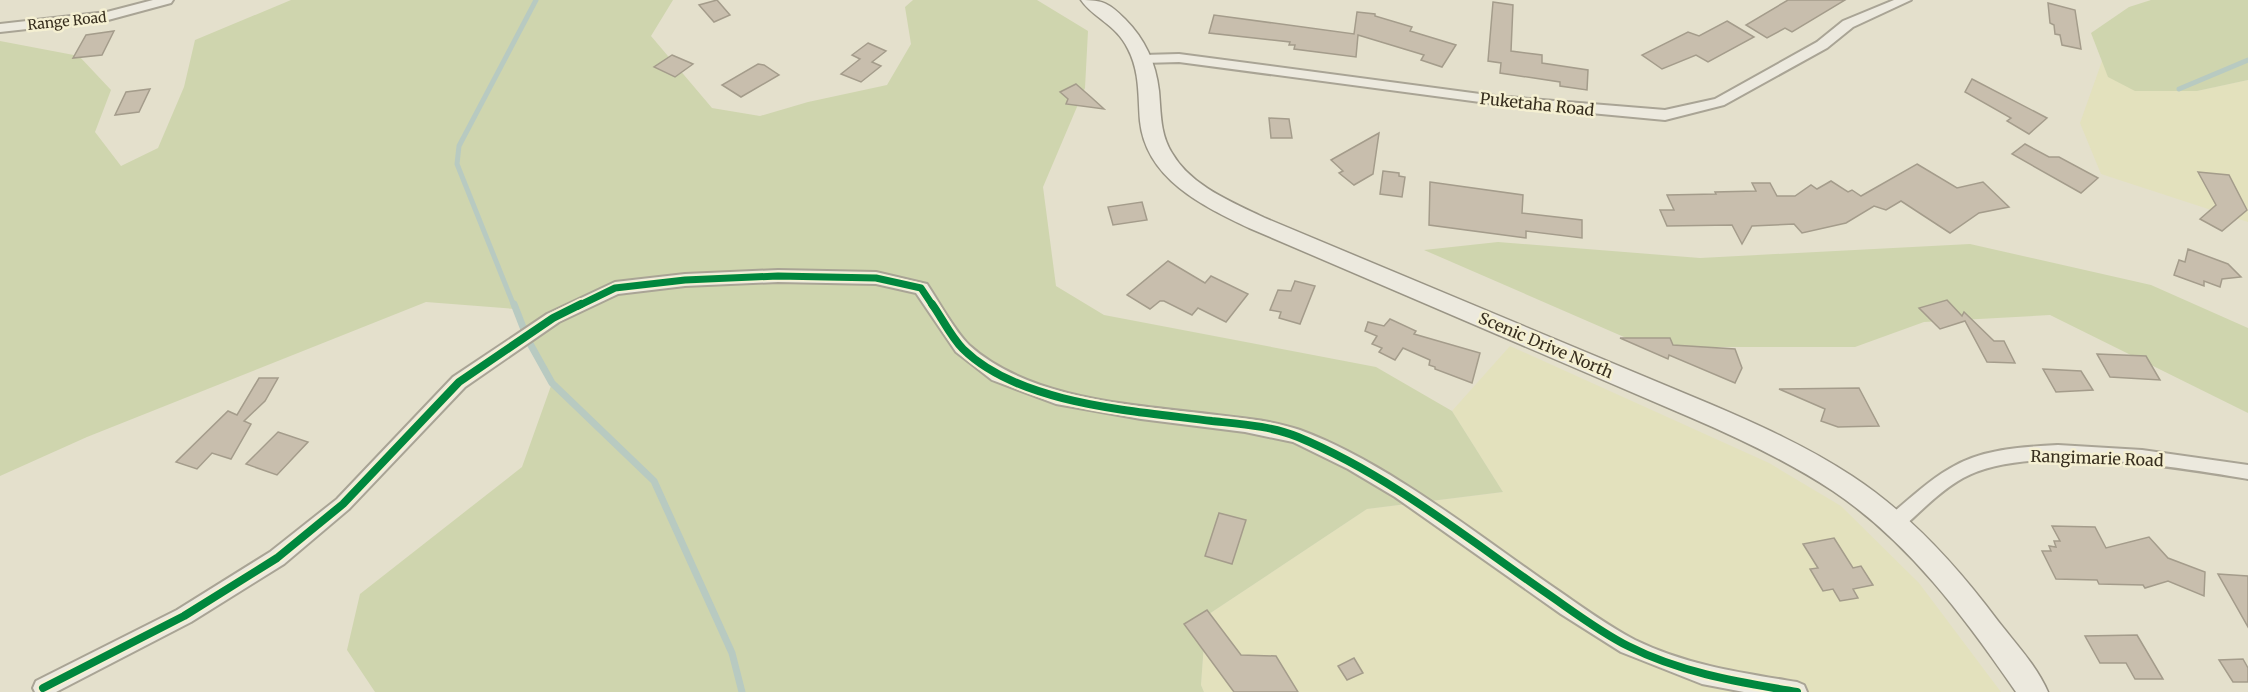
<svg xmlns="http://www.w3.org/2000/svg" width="2248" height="692" font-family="Merriweather,serif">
<rect width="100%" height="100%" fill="#e4e0cc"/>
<g fill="#e3e1bd">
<polygon points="2107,47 2197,91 2248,80 2248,222 2101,174 2080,123"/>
<polygon points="1510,346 1769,463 1841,506 1919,583 2001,692 1204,692 1201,685 1206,616 1367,509 1503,492 1452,411"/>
</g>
<g fill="#cfd5ae">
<polygon points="291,0 673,0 651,36 712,108 760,116 808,102 887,85 911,44 905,7 913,0 1037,0 1088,31 1085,88 1043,187 1056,286 1104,315 1376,367 1452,411 1503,492 1367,509 1206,616 1201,685 1204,692 375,692 347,650 360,594 522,467 552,383 528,340 515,309 426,302 87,437 0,476 0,41 79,56 111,90 95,132 121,166 158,148 184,87 195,40"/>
<polygon points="2151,0 2248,0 2248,80 2197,91 2135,91 2108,77 2091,33 2129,7"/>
<polygon points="1498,242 1700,258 1970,244 2151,285 2248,328 2248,413 2050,315 1924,322 1855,347 1647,347 1424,250"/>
</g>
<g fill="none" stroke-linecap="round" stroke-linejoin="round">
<g stroke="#b8cac1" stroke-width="5">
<polyline points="2179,89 2248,60"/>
<polyline points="514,306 457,164 459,146 536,0"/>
</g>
<polyline stroke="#b8cac1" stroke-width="7" points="514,304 528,340 552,383 654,481 732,653 742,692"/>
</g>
<g fill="#c8bead" stroke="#a49c8b" stroke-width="1.5">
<polygon points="717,0 730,15 714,22 699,5"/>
<polygon points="1788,0 1845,0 1792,32 1785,28 1767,38 1746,25"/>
<polygon points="1493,2 1513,5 1511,51 1542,55 1542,63 1588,70 1587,90 1560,86 1560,82 1500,73 1501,63 1488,61"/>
<polygon points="2048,3 2075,10 2081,49 2062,45 2060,35 2055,34 2054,25 2050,23"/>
<polygon points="1357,12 1375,14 1375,16 1412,27 1410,31 1456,45 1442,67 1421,60 1424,55 1358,35 1356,57 1294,49 1295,45 1289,45 1290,42 1209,33 1214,15 1354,34"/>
<polygon points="1727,21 1754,37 1708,62 1696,55 1662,69 1642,55 1688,32 1699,36"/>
<polygon points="114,31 102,55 73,58 86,35"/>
<polygon points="868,43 886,51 872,62 881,66 861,82 841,74 860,59 852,55"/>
<polygon points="672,55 693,64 675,77 654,67"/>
<polygon points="758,64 764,65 779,75 741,97 722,85"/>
<polygon points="1972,79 2047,118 2029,134 2007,121 2011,118 1965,92"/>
<polygon points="1076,84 1092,98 1104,109 1066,104 1068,99 1060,92"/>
<polygon points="150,89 139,112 115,115 126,92"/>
<polygon points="1269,118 1289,119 1292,138 1271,138"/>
<polygon points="1379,133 1373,174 1354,185 1339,173 1343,171 1331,160"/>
<polygon points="2025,144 2049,157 2059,157 2098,178 2081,193 2012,154"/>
<polygon points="1917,164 1957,188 1983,182 2009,207 1979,213 1950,233 1901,201 1886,210 1874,206 1846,223 1802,233 1794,224 1752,226 1742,244 1732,225 1667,226 1660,210 1674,210 1667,195 1716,194 1715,192 1756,191 1752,183 1770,183 1777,196 1795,196 1811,185 1817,189 1831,181 1848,192 1852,190 1861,196"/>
<polygon points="1383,171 1399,173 1399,176 1405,177 1402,197 1380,194"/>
<polygon points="2198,172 2229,175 2247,210 2222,231 2200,219 2216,205"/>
<polygon points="1430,182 1523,195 1522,213 1582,220 1582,238 1526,231 1526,238 1429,225"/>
<polygon points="1142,202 1147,220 1113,225 1108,207"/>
<polygon points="2188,249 2228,264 2241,277 2222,279 2220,287 2204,281 2204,286 2174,275 2179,260 2185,262"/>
<polygon points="1168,261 1205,283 1211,276 1248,294 1226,322 1198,308 1192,315 1164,301 1160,301 1150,309 1127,295"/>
<polygon points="1295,281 1315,286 1300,324 1279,318 1281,312 1270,310 1278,290 1291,291"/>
<polygon points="1947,300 1962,316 1964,312 1994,341 2004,341 2015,363 1987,362 1965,321 1940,329 1919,308"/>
<polygon points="1390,319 1416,331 1414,334 1480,353 1472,383 1435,369 1435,367 1429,365 1430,360 1403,348 1395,360 1379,352 1382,348 1372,344 1377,336 1365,331 1368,322 1384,326"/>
<polygon points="1620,338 1670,338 1673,345 1735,349 1742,368 1735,383 1669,355 1668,359"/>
<polygon points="2097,354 2146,356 2160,380 2110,377"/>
<polygon points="2043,369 2081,371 2093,390 2056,392"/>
<polygon points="259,378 278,378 265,401 244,421 251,424 231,459 212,453 197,469 176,462 228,411 237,415"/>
<polygon points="1859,388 1879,426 1838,427 1821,421 1825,409 1779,389"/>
<polygon points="278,432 308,442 277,475 246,464"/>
<polygon points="1219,513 1246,520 1232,564 1205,556"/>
<polygon points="2052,526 2095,527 2106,548 2149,537 2168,558 2205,572 2204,596 2168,581 2145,588 2143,585 2099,584 2097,580 2056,579 2042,551 2051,551 2049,546 2056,547 2054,541 2060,541"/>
<polygon points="1834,538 1853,568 1861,566 1873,585 1853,589 1858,598 1840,601 1833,589 1823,591 1810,569 1818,568 1803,544"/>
<polygon points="2218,574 2248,576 2248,627"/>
<polygon points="1207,610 1241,655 1276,656 1298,692 1234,692 1184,624"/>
<polygon points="2137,635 2163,679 2135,679 2126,663 2100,663 2085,636"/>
<polygon points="1354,658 1363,673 1347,680 1338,666"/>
<polygon points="2243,659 2248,668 2248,682 2233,682 2219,660"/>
</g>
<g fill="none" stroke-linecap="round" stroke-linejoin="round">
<defs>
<g id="street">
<polygon points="153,0 173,0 171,3 108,20 0,32 0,24 107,12"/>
<polygon points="1894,0 1911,0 1853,27 1827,48 1724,105 1665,120 1495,104 1179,62 1143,63 1136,59 1143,55 1179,54 1495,96 1665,110 1715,99 1817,42 1843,21"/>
<path d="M778,270l98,2 51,12c12,18 27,46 42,61 62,56 169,60 248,70 27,3 57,6 83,15 87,32 179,106 256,159 25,17 52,37 79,51 51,25 107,33 162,42l7,3 3,7h-63l-42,-8 -81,-32 -60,-38 -166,-117 -47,-28 -55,-27 -48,-10 -104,-13 -85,-15 -64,-24 -36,-28 -40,-59 -40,-9 -98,-2 -93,4 -67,8 -59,28 -94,65 -116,122 -65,55 -93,58 -135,70h-21l-2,-4 3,-7 141,-71 93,-58 67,-53 116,-122 94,-63 68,-32 70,-8z"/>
<path d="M2058,445l84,5 106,15v14c-72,-12 -219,-37 -285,-1 -23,13 -43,34 -63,52l-7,2 -7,-2 -2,-6 2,-6c21,-16 40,-36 63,-49 32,-20 72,-22 109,-24z"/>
</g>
<path id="secondary" d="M1081,0c22,0 28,3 44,19 20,20 31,44 34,72 2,22 1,43 13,62 19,33 60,49 93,65l445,186c49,21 98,43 142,72 58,38 105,90 146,145 17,22 39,45 50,71h-32c-51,-74 -107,-150 -183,-201 -44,-29 -92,-52 -141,-73l-443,-190c-46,-22 -103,-49 -109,-107 -2,-25 0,-49 -12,-72 -12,-25 -35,-31 -47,-49z"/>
</defs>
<use href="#street" stroke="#a9a495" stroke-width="4"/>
<use href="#secondary" stroke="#999485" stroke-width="3"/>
<use href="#street" fill="#ece9de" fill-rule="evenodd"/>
<use href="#secondary" fill="#ece9de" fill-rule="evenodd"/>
<defs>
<polyline id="cycleway-far1" points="578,306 615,288 685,280 778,276 876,278 921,288 933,306"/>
<g id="cycleway">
<path d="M932,304c10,14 19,33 31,45 57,56 173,62 249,72 28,3 60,5 86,16 89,37 166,99 244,153 28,19 56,41 86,56 53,27 111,36 169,46"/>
<polyline points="43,688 184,616 277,558 343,504 459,382 553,318 581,304"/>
</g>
</defs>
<use href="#cycleway-far1" stroke="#f5f0d2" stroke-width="10"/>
<use href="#cycleway" stroke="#f5f0d2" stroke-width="12"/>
<use href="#cycleway-far1" stroke="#00873e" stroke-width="7"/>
<use href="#cycleway" stroke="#00873e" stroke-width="8"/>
</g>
<g text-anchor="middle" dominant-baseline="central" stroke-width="5" stroke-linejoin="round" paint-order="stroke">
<g font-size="14" fill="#372e1e" stroke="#f5f0d2">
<text transform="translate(67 21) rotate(-6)">Range Road</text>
</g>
<g font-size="16" fill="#372e1e" stroke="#f5f0d2">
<text transform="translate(1537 104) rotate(6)">Puketaha Road</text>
<text transform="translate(1546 345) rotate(23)">Scenic Drive North</text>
<text transform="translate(2097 458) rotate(2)">Rangimarie Road</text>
</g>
</g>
</svg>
